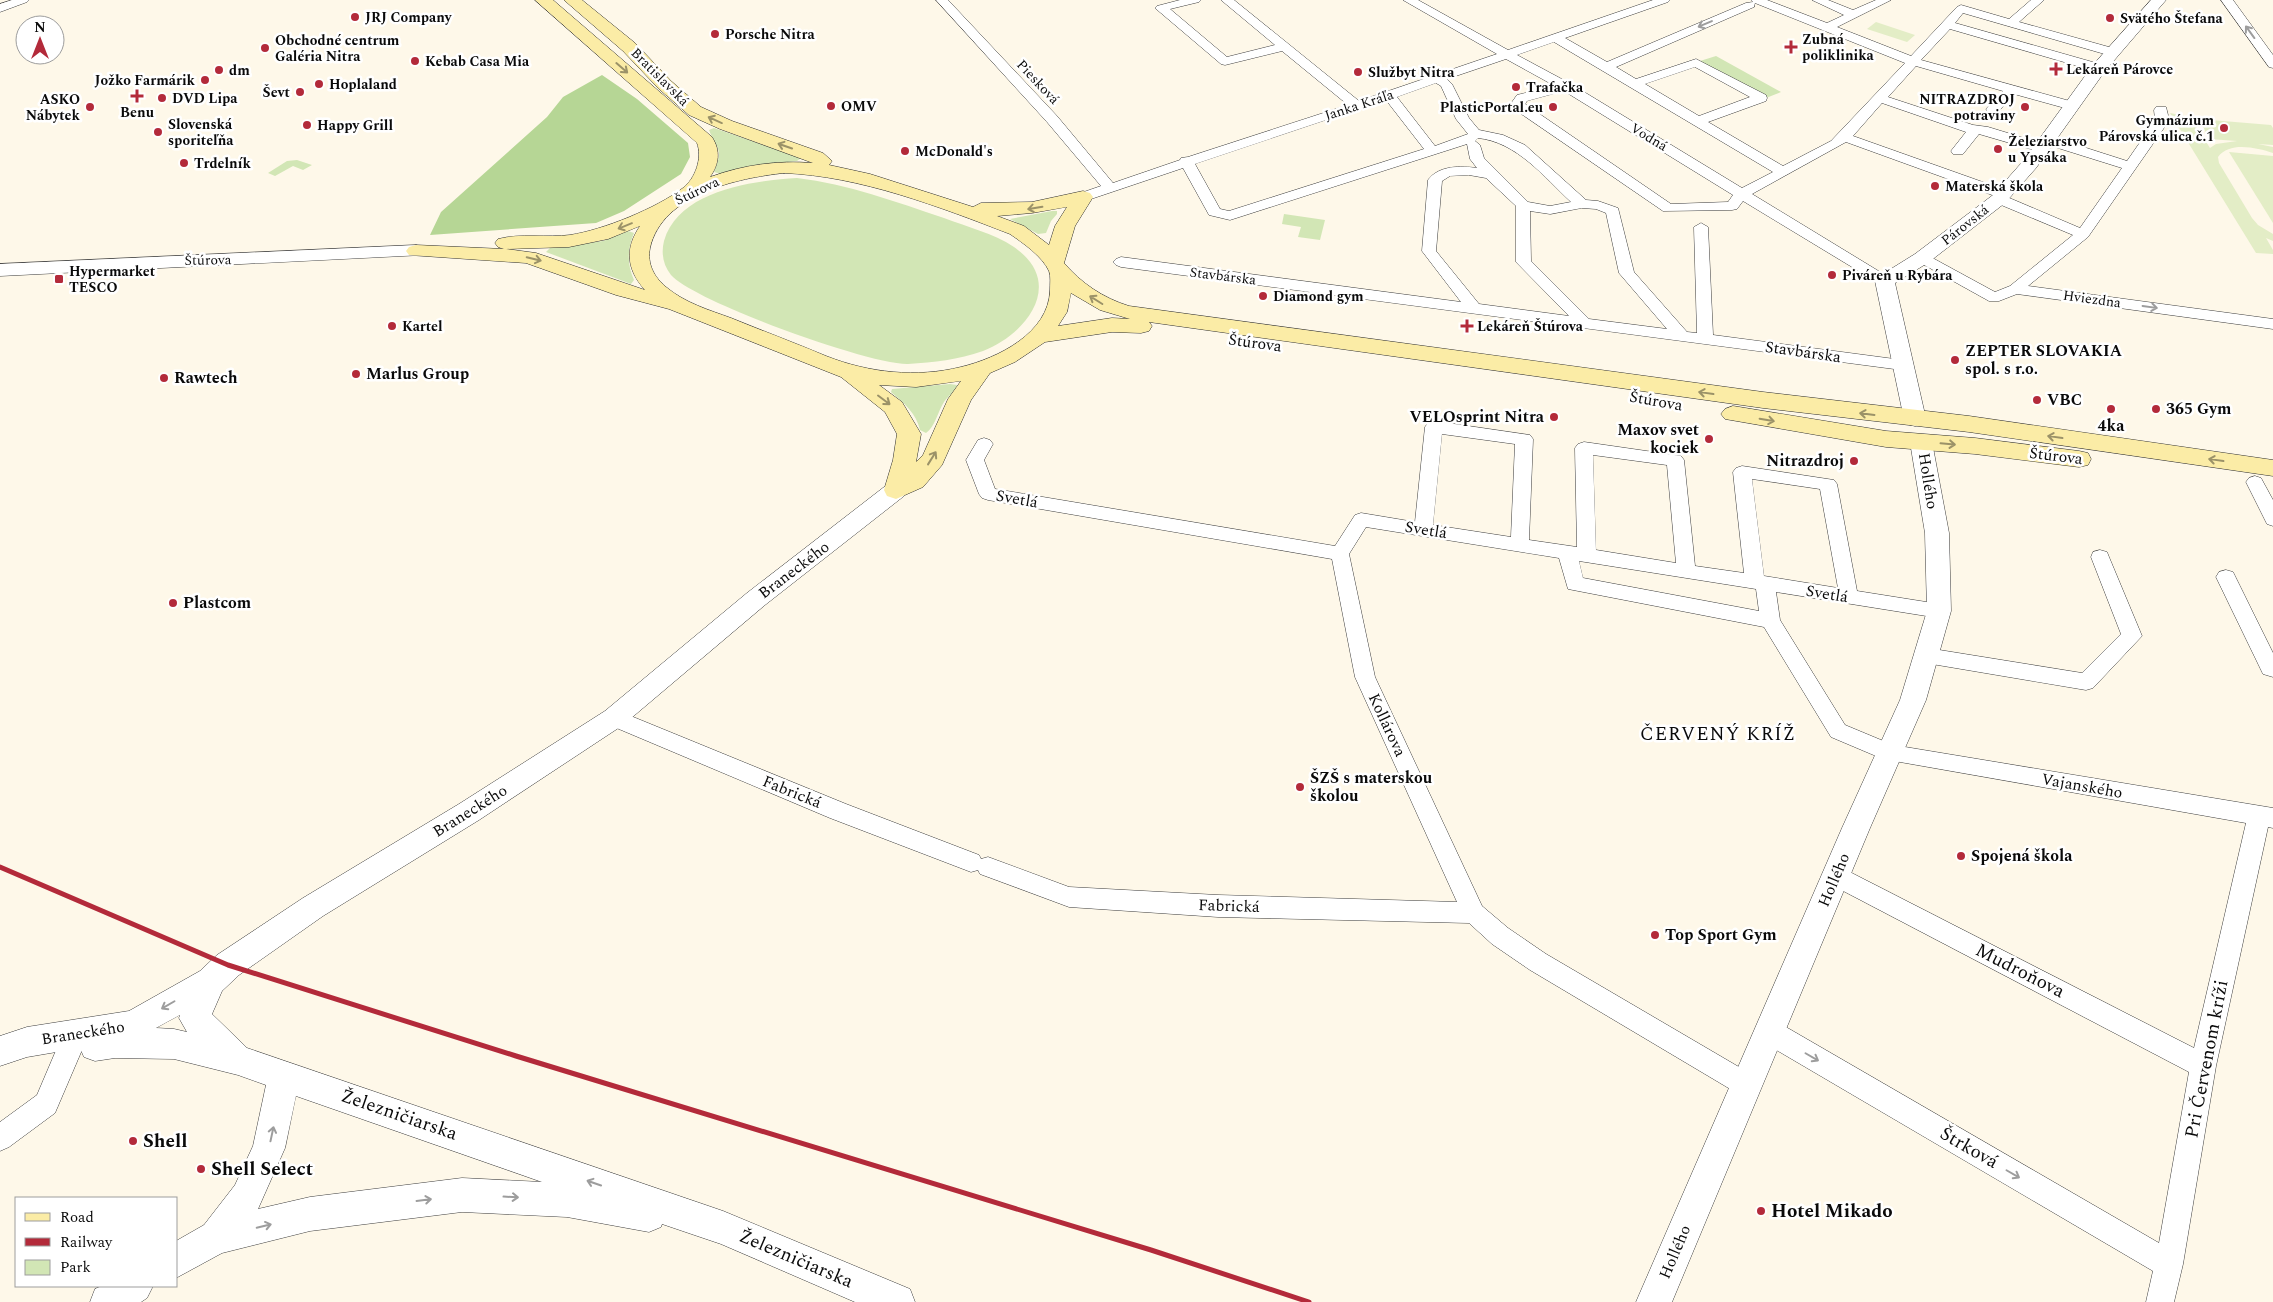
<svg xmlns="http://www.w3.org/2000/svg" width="2273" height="1302" font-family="Spectral,serif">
<rect width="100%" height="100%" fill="#fef8e9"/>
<g fill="#d2e6b5">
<polygon points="1716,56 1781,92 1766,98 1700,61"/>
<path d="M714,128l87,30 -4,3 -47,5 -29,8 -7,-2c10,-25 3,-21 -5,-42z"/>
<polygon points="297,160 312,165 303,170 293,166 275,176 268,173 287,161"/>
<path d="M797,178c51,6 99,24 147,40 23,9 49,15 70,29 52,36 13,87 -31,104 -25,9 -49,11 -75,13 -38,1 -213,-62 -237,-89 -8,-10 -10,-22 -7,-34 15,-51 89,-60 133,-63z"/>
<polygon points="1052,211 1057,211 1057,214 1051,221 1046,233 1038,234 1010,219"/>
<polygon points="1284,214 1325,220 1320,240 1298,237 1301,227 1282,224"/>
<path d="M628,231l6,2c-7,17 -7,31 0,47l-3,4 -85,-32 4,-4 53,-7z"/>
<path d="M950,384l7,1c-2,7 -9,11 -13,17 -6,9 -9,25 -18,31l-6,-3c-4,-17 -15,-26 -29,-38l1,-3z"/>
</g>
<polygon fill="#b6d695" points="602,75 637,99 688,143 690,157 681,174 624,211 596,223 430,235 441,212 547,117 563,97"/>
<g fill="#e3edc6">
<polygon points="1876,22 1915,35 1907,42 1867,29"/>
<path d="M2170,113l20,4 20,31 6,-4 21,-3 -28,-2 -10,-20 72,6 2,3v17l-15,-1 15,3v6c-16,-5 -43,-12 -55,4l1,6 33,55 6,7 15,9v7l-7,-3 7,12v4l-17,-1z"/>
<polygon points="2229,152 2273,156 2273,223"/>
</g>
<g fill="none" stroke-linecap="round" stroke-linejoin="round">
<defs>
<g id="minor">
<polygon points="12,0 29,0 27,2 0,12 0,4"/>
<path d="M936,0h12l109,116 56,67 67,-23 1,-2 7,-1 160,-52 -66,-54 -57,14 -4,-1 -66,-56 2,-2 23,-6h21l-2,2 -29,7 57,48 48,-12 -54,-45h13l125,101 138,-47 -94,-54h15l90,50 145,-50h17l-2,2 -103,36 42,24 139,-59 7,-1 -2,-2h16l60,23 17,-8 -32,-15h16l25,10 23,-10h15l-54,27 74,29 46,-49 4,-2 48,14 22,-19h13l-25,22 97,27 2,3 -2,3h-8l-145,-42 -8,10 148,42 2,3 -2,3h-8l-145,-42 -29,31 156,43 2,3 -2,3 -5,1 -58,-16 -16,18h-10l-2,-3 17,-18 -87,-25 -28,31 85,28 15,2 59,18 2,3 -2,3h-10l-58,-17 -16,20h-10l-2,-3 15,-19 -84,-29 -29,33 155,55 2,3 -3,3 73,31 42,-60 -80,-25 -2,-3 2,-3h10l75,24 25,-36 3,-6 -1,-9 2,-3h10l3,12 -3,6 -78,112 -60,49 245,33v10l-256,-35 -18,7h-10l-72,-40 -2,-3 2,-3h10l68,37 15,-6 63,-51 -79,-33 -2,-3 3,-3 -149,-54 -94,52 138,84 3,3 -3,3h-10l-137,-83 -6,8 -5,1 -69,1 -149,-102 -2,-7 5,-7 38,-9 -49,-27 -59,20 5,5 17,34 10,12 24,5 22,10 61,55 12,1 20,7 16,64 53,60 10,1 -3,-106 7,-4 7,4 5,108 189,25 6,1 2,4 -2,4 -6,1 -781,-103 -5,-2 -3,-3 3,-3 5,-2 340,45 -39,-51 6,-71c11,-15 33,-14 49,-12l-7,-9 -3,-15 -237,76 -21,-5 -26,-47 -95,32h-10l-2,-3 2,-3 23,-8 -54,-64zM1755,3l150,60 -74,78 -48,25 -75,-44 58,-21 1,-3 -1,-3 -70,-36 -60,20 -20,-12 138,-60zM1554,42l219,130 -31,16 -171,-104 -54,-29zM1695,67l55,30 -51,19 -54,-32zM1436,83l5,3 15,33 12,15 -33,12 -38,-49zM1564,91l169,104 -5,7 -57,2 -146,-100 2,-3zM1386,100l38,49 -195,62 -9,-2 -25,-45zM1478,138c39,4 66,39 93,64l-21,4 -22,-4 -44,-44 -4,-13 -5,-4zM1469,175l17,3 30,28v56l53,54 -90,-12 -43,-53 6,-70 8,-5zM1582,208l14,1 10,4 13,60 48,56 -78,-10 -58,-58 -1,-50 20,3z"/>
<polygon points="2221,0 2233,0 2273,55 2273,68 2269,67"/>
<path d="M1434,421l96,14 3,4 -4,101 48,7 -2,-99 3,-4 6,-2 97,14 3,4 11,106 49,7 -11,-101 3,-4 6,-2 92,14 3,4 20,107 82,13 7,2 3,5 -3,5 -7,2 -163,-26 4,28 65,105 48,20 380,63v20l-5,-1 -52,239 -33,198 -9,38h-28l7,-31 -392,-230 -3,-9 3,-9 9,-3 9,3 380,220 30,-171 -361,-189 -3,-7 3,-7 8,-3 8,3 350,179 52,-225 -363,-64 -52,-22 -67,-110 -196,-38 -9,-31 -193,-31 -17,27 26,123 107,229 26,22 38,26 210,123 4,9 -4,9 -9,4 -217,-129 -38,-26 -23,-21 -251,-6 -149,-10 -89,-33 -2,-4 -7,2 -141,-54 -223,-94 -3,-6 3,-6 7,-2 7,2 225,92 133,51 2,4 7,-2 81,30 149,8 239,7 -102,-225 -23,-118 -344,-59 -6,-2 -3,-4 -13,-34 12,-20 6,-2 6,2 3,4 -9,16 11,29 340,57 20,-31 6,-2 54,9 10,-95 3,-4zM1442,434l73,10 -4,93 -78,-12zM1593,455l74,10 9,98 -80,-13zM1752,479l68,10 18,99 -74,-12zM1579,561l177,28 3,22 -176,-33z"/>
<polygon points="2255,476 2261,478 2273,500 2273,526 2267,524 2246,482 2249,478"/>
<polygon points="2100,550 2107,552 2109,557 2142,636 2093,688 2086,690 1920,662 1917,656 1920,650 1927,648 2082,673 2121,634 2091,557 2093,552"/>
<polygon points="2226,570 2233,572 2273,653 2273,677 2263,674 2216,577 2219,572"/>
<polygon points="69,1038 78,1041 82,1050 55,1113 9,1147 0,1151 0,1122 37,1095 60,1041"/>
</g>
<g id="tertiary">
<polygon points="2151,0 2166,0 2105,71 2036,168 2005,203 1929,262 1895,283 1926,419 1923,424 1915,426 1907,424 1904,419 1875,281 1878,277 1915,254 1993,195 2024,160 2093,65"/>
<polygon points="416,245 423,247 425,251 423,255 0,276 0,264"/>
<polygon points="1921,435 1929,437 1932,442 1949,533 1951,611 1926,700 1870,828 1672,1302 1636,1302 1842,828 1900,700 1927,611 1925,533 1910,442 1913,437"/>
<path d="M896,482l8,2 3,6 -3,6 -139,109 -142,120 -144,95 -156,96 -84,59 -17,16 -10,23 35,34 476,163 187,78 5,13h-60l-134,-58 -59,-20 -1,3 -12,5 -82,-15 -105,-5 -152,19 -88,22 -46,25v-37l28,-16 31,-40 18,-39 13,-61 -28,-10 -64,-16 -59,-1 -20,3 -11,-4 -4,-9 -53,9 -27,9v-30l27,-9 102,-16 71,-40 17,-16 86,-57 156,-94 146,-93 142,-118 141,-109zM180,1015l-1,3 8,14 -13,-3 -18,-1zM296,1096l246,86 -80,-4 -152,19 -52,12 27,-61z"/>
<polygon points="102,1286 153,1286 147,1298 141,1302 90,1302 95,1289"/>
</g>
<g id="secondary">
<path d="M535,0h18l159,137c9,14 7,27 -2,40 33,-12 68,-17 103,-14l-93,-34 -31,-14 -30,-26 -36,-38 -59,-51h18l53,43 36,38 30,26 31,14 91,32 9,8 -3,4 41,9 103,33 8,-4 51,-1 51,-11 7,2 3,4 -18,29 -11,37c17,20 39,35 65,43l634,86 206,24 304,44v16l-304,-44 -206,-24 -614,-86 3,4 -3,5 -8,2 -29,-1 -67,10 -30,20 -25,11 -19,27 -29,65 -19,22 -27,12 -9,-3 -3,-6 9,-30 4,-26 -12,-22 -44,-35 -172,-68 -53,-14 -90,-32 -117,-8 -3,-4 3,-4 7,-2 88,4 -6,-2 -3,-4 3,-4c23,-6 49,-1 72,-4 33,-5 87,-27 113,-47 12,-9 20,-30 14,-45zM784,173c76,3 156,34 226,61 13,9 32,22 39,37 2,5 1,13 1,19 -1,43 -52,68 -89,77 -44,11 -92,6 -135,-11 -31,-13 -63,-25 -95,-38 -22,-8 -46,-15 -65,-31 -12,-10 -19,-23 -16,-39 12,-54 88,-70 134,-75zM1067,207l-12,19 -6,19 -25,-19 -27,-10 35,-3zM640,226c-16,23 -13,44 5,64l-109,-37 -30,-4 63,-2 39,-8zM1071,293l29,17 30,9 -18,-1 -54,8 9,-14zM961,381l-13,18 -25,56 -7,7 5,-28 -19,-32 -23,-17 37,2z"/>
<polygon points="1733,406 1886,431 1975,438 2079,451 2088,453 2091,459 2088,465 2079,467 1975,454 1886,447 1725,419 1721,414 1725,409"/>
</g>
</defs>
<use href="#minor" stroke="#3d3d3d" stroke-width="1"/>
<use href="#tertiary" stroke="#3d3d3d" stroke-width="1"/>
<use href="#secondary" stroke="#2c2c2c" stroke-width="1"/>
<use href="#minor" fill="#fff" fill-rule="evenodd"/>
<use href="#tertiary" fill="#fff" fill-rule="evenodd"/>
<use href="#secondary" fill="#fbeca6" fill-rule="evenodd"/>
<polyline stroke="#b32a3a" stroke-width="5" points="0,867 228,965 516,1056 1151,1250 1309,1302"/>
</g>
<defs><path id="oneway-shaft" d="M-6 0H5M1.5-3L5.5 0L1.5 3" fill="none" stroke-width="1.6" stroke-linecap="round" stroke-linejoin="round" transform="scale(1.25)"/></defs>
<g stroke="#9d9d9d">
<use href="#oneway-shaft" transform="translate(1705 24) rotate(157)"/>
<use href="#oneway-shaft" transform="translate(2250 32) rotate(-126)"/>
<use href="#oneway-shaft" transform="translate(2150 307) rotate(8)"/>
<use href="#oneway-shaft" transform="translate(168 1005) rotate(150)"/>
<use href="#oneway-shaft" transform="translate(1812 1057) rotate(30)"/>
<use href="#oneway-shaft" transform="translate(272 1134) rotate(-78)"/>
<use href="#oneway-shaft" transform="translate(2013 1174) rotate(30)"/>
<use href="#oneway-shaft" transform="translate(594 1183) rotate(-161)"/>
<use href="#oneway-shaft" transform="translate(511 1197) rotate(3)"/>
<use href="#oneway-shaft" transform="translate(424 1200) rotate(-7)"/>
<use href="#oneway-shaft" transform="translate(264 1226) rotate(-13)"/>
</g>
<g stroke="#9b9268">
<use href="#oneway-shaft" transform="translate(622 68) rotate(41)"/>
<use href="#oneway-shaft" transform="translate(715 120) rotate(-156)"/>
<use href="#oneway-shaft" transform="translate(785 146) rotate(-161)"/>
<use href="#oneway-shaft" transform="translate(1035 208) rotate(171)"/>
<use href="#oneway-shaft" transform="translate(625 226) rotate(158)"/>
<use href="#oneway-shaft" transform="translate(534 259) rotate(14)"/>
<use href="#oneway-shaft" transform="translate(1096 300) rotate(-148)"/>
<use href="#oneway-shaft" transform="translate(1706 393) rotate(-172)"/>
<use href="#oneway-shaft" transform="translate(884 400) rotate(37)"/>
<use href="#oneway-shaft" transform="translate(1867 414) rotate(-173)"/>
<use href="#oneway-shaft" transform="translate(1767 420) rotate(10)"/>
<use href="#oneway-shaft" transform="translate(2055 437) rotate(-172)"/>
<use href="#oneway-shaft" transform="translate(1948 444) rotate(5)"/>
<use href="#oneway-shaft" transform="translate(932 458) rotate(-58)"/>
<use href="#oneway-shaft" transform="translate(2216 460) rotate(-172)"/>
</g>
<g fill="#b32a3a" stroke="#fff" stroke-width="2">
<circle cx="355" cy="17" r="5"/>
<circle cx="2110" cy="18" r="5"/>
<circle cx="715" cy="34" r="5"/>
<path d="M1788.5 39.5h5v5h5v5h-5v5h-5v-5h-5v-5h5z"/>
<circle cx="265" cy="48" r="5"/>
<circle cx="415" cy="61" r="5"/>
<path d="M2053.5 61.5h5v5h5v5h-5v5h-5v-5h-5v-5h5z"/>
<circle cx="219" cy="70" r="5"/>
<circle cx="1358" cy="72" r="5"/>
<circle cx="205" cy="80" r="5"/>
<circle cx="319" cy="84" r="5"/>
<circle cx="1516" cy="87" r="5"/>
<circle cx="300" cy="92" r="5"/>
<path d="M134.5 88.5h5v5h5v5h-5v5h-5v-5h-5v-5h5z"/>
<circle cx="162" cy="98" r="5"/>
<circle cx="831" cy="106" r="5"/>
<circle cx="90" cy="107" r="5"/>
<circle cx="1553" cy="107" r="5"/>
<circle cx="2025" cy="107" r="5"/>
<circle cx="307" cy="125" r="5"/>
<circle cx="2224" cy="128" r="5"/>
<circle cx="158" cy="132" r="5"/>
<circle cx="1998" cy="149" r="5"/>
<circle cx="905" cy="151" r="5"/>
<circle cx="184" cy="163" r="5"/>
<circle cx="1935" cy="186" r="5"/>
<circle cx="1832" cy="275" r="5"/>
<rect x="54" y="274" width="10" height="10" rx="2.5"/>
<circle cx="1263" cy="296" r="5"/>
<circle cx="392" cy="326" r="5"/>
<path d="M1464.5 318.5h5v5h5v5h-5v5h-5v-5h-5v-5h5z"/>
<circle cx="1955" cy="360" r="5"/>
<circle cx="356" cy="374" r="5"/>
<circle cx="164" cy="378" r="5"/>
<circle cx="2037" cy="400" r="5"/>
<circle cx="2111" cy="409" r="5"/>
<circle cx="2156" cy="409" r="5"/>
<circle cx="1554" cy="417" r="5"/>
<circle cx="1709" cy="439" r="5"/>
<circle cx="1854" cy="461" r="5"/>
<circle cx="173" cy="603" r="5"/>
<circle cx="1300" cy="787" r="5"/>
<circle cx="1961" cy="856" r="5"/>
<circle cx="1655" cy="935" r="5"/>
<circle cx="133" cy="1141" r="5"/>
<circle cx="201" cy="1169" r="5"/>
<circle cx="1761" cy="1211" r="5"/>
</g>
<g text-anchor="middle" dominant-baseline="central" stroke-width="5" stroke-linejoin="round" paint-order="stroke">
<g font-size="14" font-weight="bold" fill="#0a0a0a" stroke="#fff" text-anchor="start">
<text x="365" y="17">JRJ Company</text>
<text x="2120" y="18">Svätého Štefana</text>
<text x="725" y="34">Porsche Nitra</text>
<text x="1802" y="39">Zubná<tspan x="1802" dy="16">poliklinika</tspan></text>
<text x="275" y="40">Obchodné centrum<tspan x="275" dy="16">Galéria Nitra</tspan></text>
<text x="425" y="61">Kebab Casa Mia</text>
<text x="2066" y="69">Lekáreň Párovce</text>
<text x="229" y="70">dm</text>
<text x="1368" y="72">Službyt Nitra</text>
<text x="195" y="80" text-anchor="end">Jožko Farmárik</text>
<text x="329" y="84">Hoplaland</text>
<text x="1526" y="87">Trafačka</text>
<text x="290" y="92" text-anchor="end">Ševt</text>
<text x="172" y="98">DVD Lipa</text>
<text x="80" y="99" text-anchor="end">ASKO<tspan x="80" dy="16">Nábytek</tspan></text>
<text x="2015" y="99" text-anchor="end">NITRAZDROJ<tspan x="2015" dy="16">potraviny</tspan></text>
<text x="841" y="106">OMV</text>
<text x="1543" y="107" text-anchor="end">PlasticPortal.eu</text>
<text x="137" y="112" text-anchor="middle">Benu</text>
<text x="2214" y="120" text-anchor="end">Gymnázium<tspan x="2214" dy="16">Párovská ulica č.1</tspan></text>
<text x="168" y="124">Slovenská<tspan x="168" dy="16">sporiteľňa</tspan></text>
<text x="317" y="125">Happy Grill</text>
<text x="2008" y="141">Železiarstvo<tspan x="2008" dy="16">u Ypsáka</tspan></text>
<text x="915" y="151">McDonald's</text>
<text x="194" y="163">Trdelník</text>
<text x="1945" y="186">Materská škola</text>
<text x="69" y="271">Hypermarket<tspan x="69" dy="16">TESCO</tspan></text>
<text x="1842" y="275">Piváreň u Rybára</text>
<text x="1273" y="296">Diamond gym</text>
<text x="402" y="326">Kartel</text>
<text x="1477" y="326">Lekáreň Štúrova</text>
</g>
<g font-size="14" fill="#0a0a0a" stroke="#fff">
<text transform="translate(660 77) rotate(45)">Bratislavská</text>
<text transform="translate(1038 82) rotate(47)">Piesková</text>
<text transform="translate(1359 105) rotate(-18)">Janka Kráľa</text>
<text transform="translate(1649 137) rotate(31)">Vodná</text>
<text transform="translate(697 191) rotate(-26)">Štúrova</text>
<text transform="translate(1965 225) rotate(-38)">Párovská</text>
<text transform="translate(208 260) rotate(-1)">Štúrova</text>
<text transform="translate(1223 276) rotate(7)">Stavbárska</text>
<text transform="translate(2092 299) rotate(8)">Hviezdna</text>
</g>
<g font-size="16" fill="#0a0a0a" stroke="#fff">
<text transform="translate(1255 343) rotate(8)">Štúrova</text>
<text transform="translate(1803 352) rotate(8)">Stavbárska</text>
<text transform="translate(1656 401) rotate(10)">Štúrova</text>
<text transform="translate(2056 456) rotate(7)">Štúrova</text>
<text transform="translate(1928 481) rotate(81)">Hollého</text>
<text transform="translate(1017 499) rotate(10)">Svetlá</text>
<text transform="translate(1426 530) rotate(9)">Svetlá</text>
<text transform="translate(794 570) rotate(-37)">Braneckého</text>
<text transform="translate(1827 594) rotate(9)">Svetlá</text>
<text transform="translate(1387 725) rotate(65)">Kollárova</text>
<text transform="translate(2082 786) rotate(10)">Vajanského</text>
<text transform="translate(792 792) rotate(22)">Fabrická</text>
<text transform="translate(470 811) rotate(-32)">Braneckého</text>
<text transform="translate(1834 880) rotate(-67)">Hollého</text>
<text transform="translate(1229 906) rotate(2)">Fabrická</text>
<text transform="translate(83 1033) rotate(-9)">Braneckého</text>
<text transform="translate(1675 1252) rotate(-67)">Hollého</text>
</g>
<g font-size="16" font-weight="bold" fill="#0a0a0a" stroke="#fff" text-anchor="start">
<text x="1965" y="351">ZEPTER SLOVAKIA<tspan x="1965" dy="18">spol. s r.o.</tspan></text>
<text x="366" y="374">Marlus Group</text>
<text x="174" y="378">Rawtech</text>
<text x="2047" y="400">VBC</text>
<text x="2166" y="409">365 Gym</text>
<text x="1544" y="417" text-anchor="end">VELOsprint Nitra</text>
<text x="2111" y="426" text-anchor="middle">4ka</text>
<text x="1699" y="430" text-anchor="end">Maxov svet<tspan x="1699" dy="18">kociek</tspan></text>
<text x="1844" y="461" text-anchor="end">Nitrazdroj</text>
<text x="183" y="603">Plastcom</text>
<text x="1310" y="778">ŠZŠ s materskou<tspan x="1310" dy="18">školou</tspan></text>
<text x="1971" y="856">Spojená škola</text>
<text x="1665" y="935">Top Sport Gym</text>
</g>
<g font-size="19" letter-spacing="1" fill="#0a0a0a" stroke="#fff">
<text x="1718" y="734">ČERVENÝ KRÍŽ</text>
</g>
<g font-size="19" fill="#0a0a0a" stroke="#fff">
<text transform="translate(2020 971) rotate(27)">Mudroňova</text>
<text transform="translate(2207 1059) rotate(-79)">Pri Červenom kríži</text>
<text transform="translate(399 1115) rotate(19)">Železničiarska</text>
<text transform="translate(1969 1148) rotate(30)">Štrková</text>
<text transform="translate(796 1259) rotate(23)">Železničiarska</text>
</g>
<g font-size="19" font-weight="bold" fill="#0a0a0a" stroke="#fff" text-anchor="start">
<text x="143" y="1141">Shell</text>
<text x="211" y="1169">Shell Select</text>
<text x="1771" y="1211">Hotel Mikado</text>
</g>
</g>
<rect x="15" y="1197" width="162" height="90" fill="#ffffff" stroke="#9d9d9d"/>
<rect x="25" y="1213" width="25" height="8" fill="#fbeca6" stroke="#9d9d9d"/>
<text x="60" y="1222" font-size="15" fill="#0a0a0a">Road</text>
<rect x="25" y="1238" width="25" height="8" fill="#b32a3a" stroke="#9d9d9d"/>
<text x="60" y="1247" font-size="15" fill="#0a0a0a">Railway</text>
<rect x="25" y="1260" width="25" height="15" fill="#d2e6b5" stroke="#9d9d9d"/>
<text x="60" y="1272" font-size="15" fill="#0a0a0a">Park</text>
<g transform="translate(40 40)"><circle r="24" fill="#ffffff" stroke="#9d9d9d"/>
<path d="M0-4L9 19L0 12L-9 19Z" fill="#b32a3a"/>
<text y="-8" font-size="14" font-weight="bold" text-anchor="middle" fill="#0a0a0a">N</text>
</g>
</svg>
